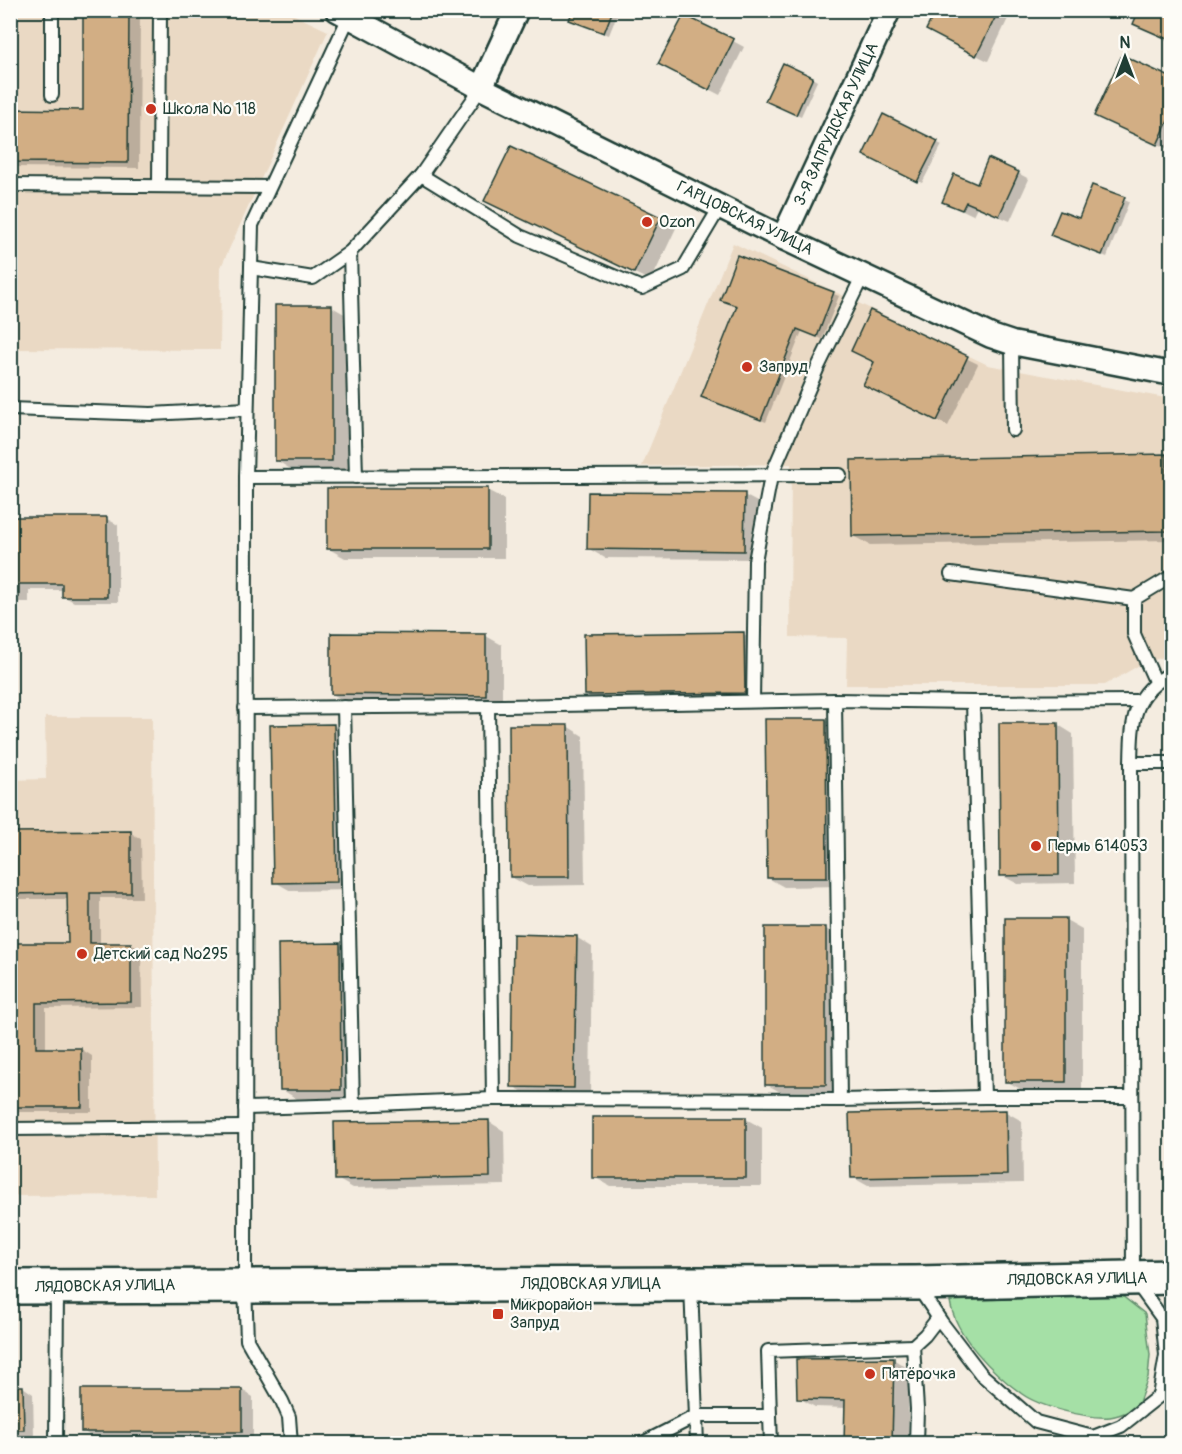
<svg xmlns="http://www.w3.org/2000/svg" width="1182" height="1454" font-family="Pangolin,sans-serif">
<rect width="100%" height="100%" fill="#f4ece0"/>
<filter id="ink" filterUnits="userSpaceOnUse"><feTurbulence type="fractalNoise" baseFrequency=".0167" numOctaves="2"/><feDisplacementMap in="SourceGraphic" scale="12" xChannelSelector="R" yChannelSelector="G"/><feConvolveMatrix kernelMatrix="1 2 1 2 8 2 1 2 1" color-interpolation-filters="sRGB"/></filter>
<g filter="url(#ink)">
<g fill="#ead9c4">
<polygon points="11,11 286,11 328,31 221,267 220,350 11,349"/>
<polygon points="733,243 988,365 1171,399 1171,655 1143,663 1105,685 846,685 847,638 790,637 791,464 642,466"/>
<polygon points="45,717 152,717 155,1195 11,1196 10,780 46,779"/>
</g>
<path fill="#a5e0a6" stroke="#628e6d" stroke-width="1.5" d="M1121,1295l24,19 5,41 -2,22 -11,31c-8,3 -18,8 -27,9 -22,2 -70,-10 -88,-23 -28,-20 -67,-58 -72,-93z"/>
<g fill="#0003">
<polygon points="85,10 140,12 139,168 10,167 10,111 84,111"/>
<polygon points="575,10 619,10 609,35 576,22"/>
<polygon points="937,10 1012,10 988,61 938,36"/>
<polygon points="733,41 744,47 720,95 671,70"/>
<polygon points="812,78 817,81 801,116 772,103"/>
<polygon points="1172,80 1172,141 1168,149 1107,121"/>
<polygon points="884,116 942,145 922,183 865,154"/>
<polygon points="1018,173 1029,179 1010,221 977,207 973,215 944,201 978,186"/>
<polygon points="1093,186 1129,202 1107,257 1057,237 1080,220"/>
<polygon points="486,201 660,219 676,228 651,281"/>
<polygon points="738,257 839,296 822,339 802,331 766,422 707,399 738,306"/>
<polygon points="332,307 348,316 348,470 292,470 276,460"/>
<polygon points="871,312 978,364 948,426 875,390 876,362"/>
<polygon points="1166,456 1172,459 1172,540 870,545 853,536"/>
<polygon points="487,490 504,499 504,558 345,558 329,549"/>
<polygon points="744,495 761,504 760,559 605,558 589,549"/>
<polygon points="10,519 107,519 118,525 118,602 74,602 63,596 63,590 29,590 29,602 10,602"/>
<polygon points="744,634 760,643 761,702 603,704 586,695"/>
<polygon points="333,635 486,636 502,645 502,704 348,703 332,694"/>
<polygon points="825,720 842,730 843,886 784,887 768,878"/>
<polygon points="1057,724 1073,734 1075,883 1018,884 1001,875"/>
<polygon points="333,725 350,735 353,890 291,891 275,882"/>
<polygon points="567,726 583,736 585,885 528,886 511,877"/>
<polygon points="131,833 141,839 142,898 100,898 100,944 131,944 141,950 142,1007 46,1008 46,1049 81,1049 92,1056 92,1112 10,1112 12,1008 69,945 69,899 17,899 10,895 10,834"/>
<polygon points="1066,920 1082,929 1082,1090 1022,1090 1006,1081"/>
<polygon points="766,929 826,929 842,938 842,1093 782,1093 766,1084"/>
<polygon points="576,937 592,947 590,1096 529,1095 512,1086"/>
<polygon points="340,945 356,954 357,1098 297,1099 281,1089"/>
<polygon points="1006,1112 1022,1121 1023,1183 868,1186 852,1177"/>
<polygon points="746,1119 762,1128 762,1186 610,1186 594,1177"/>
<polygon points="488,1121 504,1131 505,1185 353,1188 337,1179"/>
<polygon points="893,1359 909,1369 908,1444 846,1444 846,1408 815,1407 799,1398"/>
<polygon points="23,1387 33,1394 34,1436 10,1436 10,1388"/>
<polygon points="242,1390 253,1397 253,1438 93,1438 83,1431"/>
</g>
<g fill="#d2ae84" stroke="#1f3d34" stroke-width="1.5">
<polygon points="83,10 129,10 128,163 10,162 10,109 83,110"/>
<polygon points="573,10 613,10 604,33 569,20"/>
<polygon points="936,10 999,10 976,56 926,30"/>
<polygon points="1139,10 1172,10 1172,41 1133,24"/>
<polygon points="684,15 734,39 709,90 658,64"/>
<polygon points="1122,55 1172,78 1172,123 1168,121 1157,145 1094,116"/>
<polygon points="783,63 813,77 796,115 765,101"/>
<polygon points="883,114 938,141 917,182 863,155"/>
<polygon points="511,146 661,217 634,273 484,201"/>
<polygon points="988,158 1019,172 999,216 966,202 962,210 942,202 954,174 977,184"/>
<polygon points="1092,185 1125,197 1102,255 1050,235 1060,211 1079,218"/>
<polygon points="737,255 834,292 817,337 797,329 761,420 701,397 737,306 720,300"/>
<rect x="275" y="305" width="57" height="156"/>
<polygon points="870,310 968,356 937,421 863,385 874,362 851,351"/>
<polygon points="1166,454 1167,531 852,536 851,460"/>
<rect x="327" y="488" width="161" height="61"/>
<polygon points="588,492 745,493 744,551 587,549"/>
<polygon points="10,517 107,517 107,597 62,597 62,584 19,584 19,597 10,597"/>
<polygon points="744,632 745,693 585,695 584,634"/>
<polygon points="331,633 486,634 486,696 331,694"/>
<polygon points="765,719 826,719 827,878 767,878"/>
<polygon points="999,723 1058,723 1059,875 1000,876"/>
<polygon points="334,724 337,882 273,883 270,725"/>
<polygon points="509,725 568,725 569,877 510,877"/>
<polygon points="131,831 131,893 90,893 90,943 131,943 131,1002 36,1003 36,1048 81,1048 82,1107 10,1107 10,943 68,943 67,893 10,894 10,832"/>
<rect x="1005" y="918" width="61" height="164"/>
<rect x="765" y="927" width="61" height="158"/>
<polygon points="513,934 577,936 574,1088 511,1087"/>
<polygon points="340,943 341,1090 280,1090 278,944"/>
<polygon points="1006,1110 1007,1175 851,1178 849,1113"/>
<rect x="592" y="1117" width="154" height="61"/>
<polygon points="489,1120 490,1177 335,1180 334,1122"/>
<polygon points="894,1358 892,1444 844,1444 845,1400 797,1399 796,1359"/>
<polygon points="10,1386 23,1386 24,1430 10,1430"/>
<rect x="81" y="1389" width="161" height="43"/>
</g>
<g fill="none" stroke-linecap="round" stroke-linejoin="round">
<defs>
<g id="lane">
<polyline points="52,95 52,10"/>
<polyline points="421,175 520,236 642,288 683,269 720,207"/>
<polyline points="10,185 269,187"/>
<polyline points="159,186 160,10"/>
<polyline points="350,252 356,477"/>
<polyline points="251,268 313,278 350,252 421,175 481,88"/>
<polyline points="1012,343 1013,430"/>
<polyline points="10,409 151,414 247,409"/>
<polyline points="246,477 840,475"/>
<polyline points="951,574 1134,599"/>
<polyline points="1155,681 1134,634 1134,599 1172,576"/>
<polyline points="753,701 755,561 771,476 818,367 863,275"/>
<polyline points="488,706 493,1099 840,1100 835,700 973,702"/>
<polyline points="245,708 504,706 835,700"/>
<polyline points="1131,763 1172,763"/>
<polyline points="1132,1097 984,1097 973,702 1138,701"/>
<polyline points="840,1100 984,1097"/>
<polyline points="353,1105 493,1099"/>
<polyline points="245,1108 353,1105 344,707"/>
<polyline points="10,1129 245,1127"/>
<polyline points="691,1285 697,1444"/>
<path d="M918,1287l24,36 39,51 55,48 57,15 28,-11 38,-30 7,-41 -4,-37 -29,-40 -2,-515c1,-40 0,-70 41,-90"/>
<polyline points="770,1416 771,1444"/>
<polyline points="56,1444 57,1288"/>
<polyline points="291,1444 289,1417 282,1401 247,1340 245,1285 246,477 252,225 349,17"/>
<polyline points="641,1444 696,1416 770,1416 768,1351 913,1346"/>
<polyline points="916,1444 917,1409 913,1346 925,1335 938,1318"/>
</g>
<g id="street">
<polyline points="337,10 481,88 783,238 991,336 1012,343 1172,374"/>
<polyline points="481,88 517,10"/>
<polyline points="783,238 889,10"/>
</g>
<polyline id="secondary" points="10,1287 916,1283 1172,1277"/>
</defs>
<use href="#lane" stroke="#1f3d34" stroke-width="16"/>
<use href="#street" stroke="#1f3d34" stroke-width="27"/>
<use href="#secondary" stroke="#1f3d34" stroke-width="38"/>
<use href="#lane" stroke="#fdfcf7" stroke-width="12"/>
<use href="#street" stroke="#fdfcf7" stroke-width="22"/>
<use href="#secondary" stroke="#fdfcf7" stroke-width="33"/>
</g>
</g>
<g fill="#c8321e" stroke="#fdfcf7" stroke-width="2">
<circle cx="151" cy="109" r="6"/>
<circle cx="647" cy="222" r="6"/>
<circle cx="747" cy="367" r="6"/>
<circle cx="1036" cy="846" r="6"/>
<circle cx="82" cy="954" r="6"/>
<rect x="492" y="1308" width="12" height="12" rx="3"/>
<circle cx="870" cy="1374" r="6"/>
</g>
<g text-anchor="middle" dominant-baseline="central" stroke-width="4.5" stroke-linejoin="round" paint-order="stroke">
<g font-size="16" fill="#1f3d34" stroke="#fdfcf7" text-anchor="start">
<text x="163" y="109">Школа № 118</text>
<text x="659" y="222">Ozon</text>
<text x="759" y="367">Запруд</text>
<text x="1048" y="846">Пермь 614053</text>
<text x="94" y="954">Детский сад №295</text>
<text x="510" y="1305">Микрорайон<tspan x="510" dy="18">Запруд</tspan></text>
<text x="882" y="1374">Пятёрочка</text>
</g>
<g font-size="16" fill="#1f3d34" stroke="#fdfcf7">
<text transform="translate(836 124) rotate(-65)">3-Я ЗАПРУДСКАЯ УЛИЦА</text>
<text transform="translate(745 218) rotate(26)">ГАРЦОВСКАЯ УЛИЦА</text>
<text transform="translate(1077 1279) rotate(-1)">ЛЯДОВСКАЯ УЛИЦА</text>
<text x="591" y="1284">ЛЯДОВСКАЯ УЛИЦА</text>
<text transform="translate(105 1286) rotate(-1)">ЛЯДОВСКАЯ УЛИЦА</text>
</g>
</g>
<rect width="1182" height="1454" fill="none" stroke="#fdfcf7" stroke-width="36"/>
<rect x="18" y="18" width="1146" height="1418" fill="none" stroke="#1f3d34" stroke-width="2" filter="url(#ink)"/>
<g transform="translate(1125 57)" stroke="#fdfcf7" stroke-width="4.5" paint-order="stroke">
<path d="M0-4.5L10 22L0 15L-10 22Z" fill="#1f3d34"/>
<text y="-9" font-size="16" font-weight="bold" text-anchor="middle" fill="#1f3d34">N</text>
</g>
</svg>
